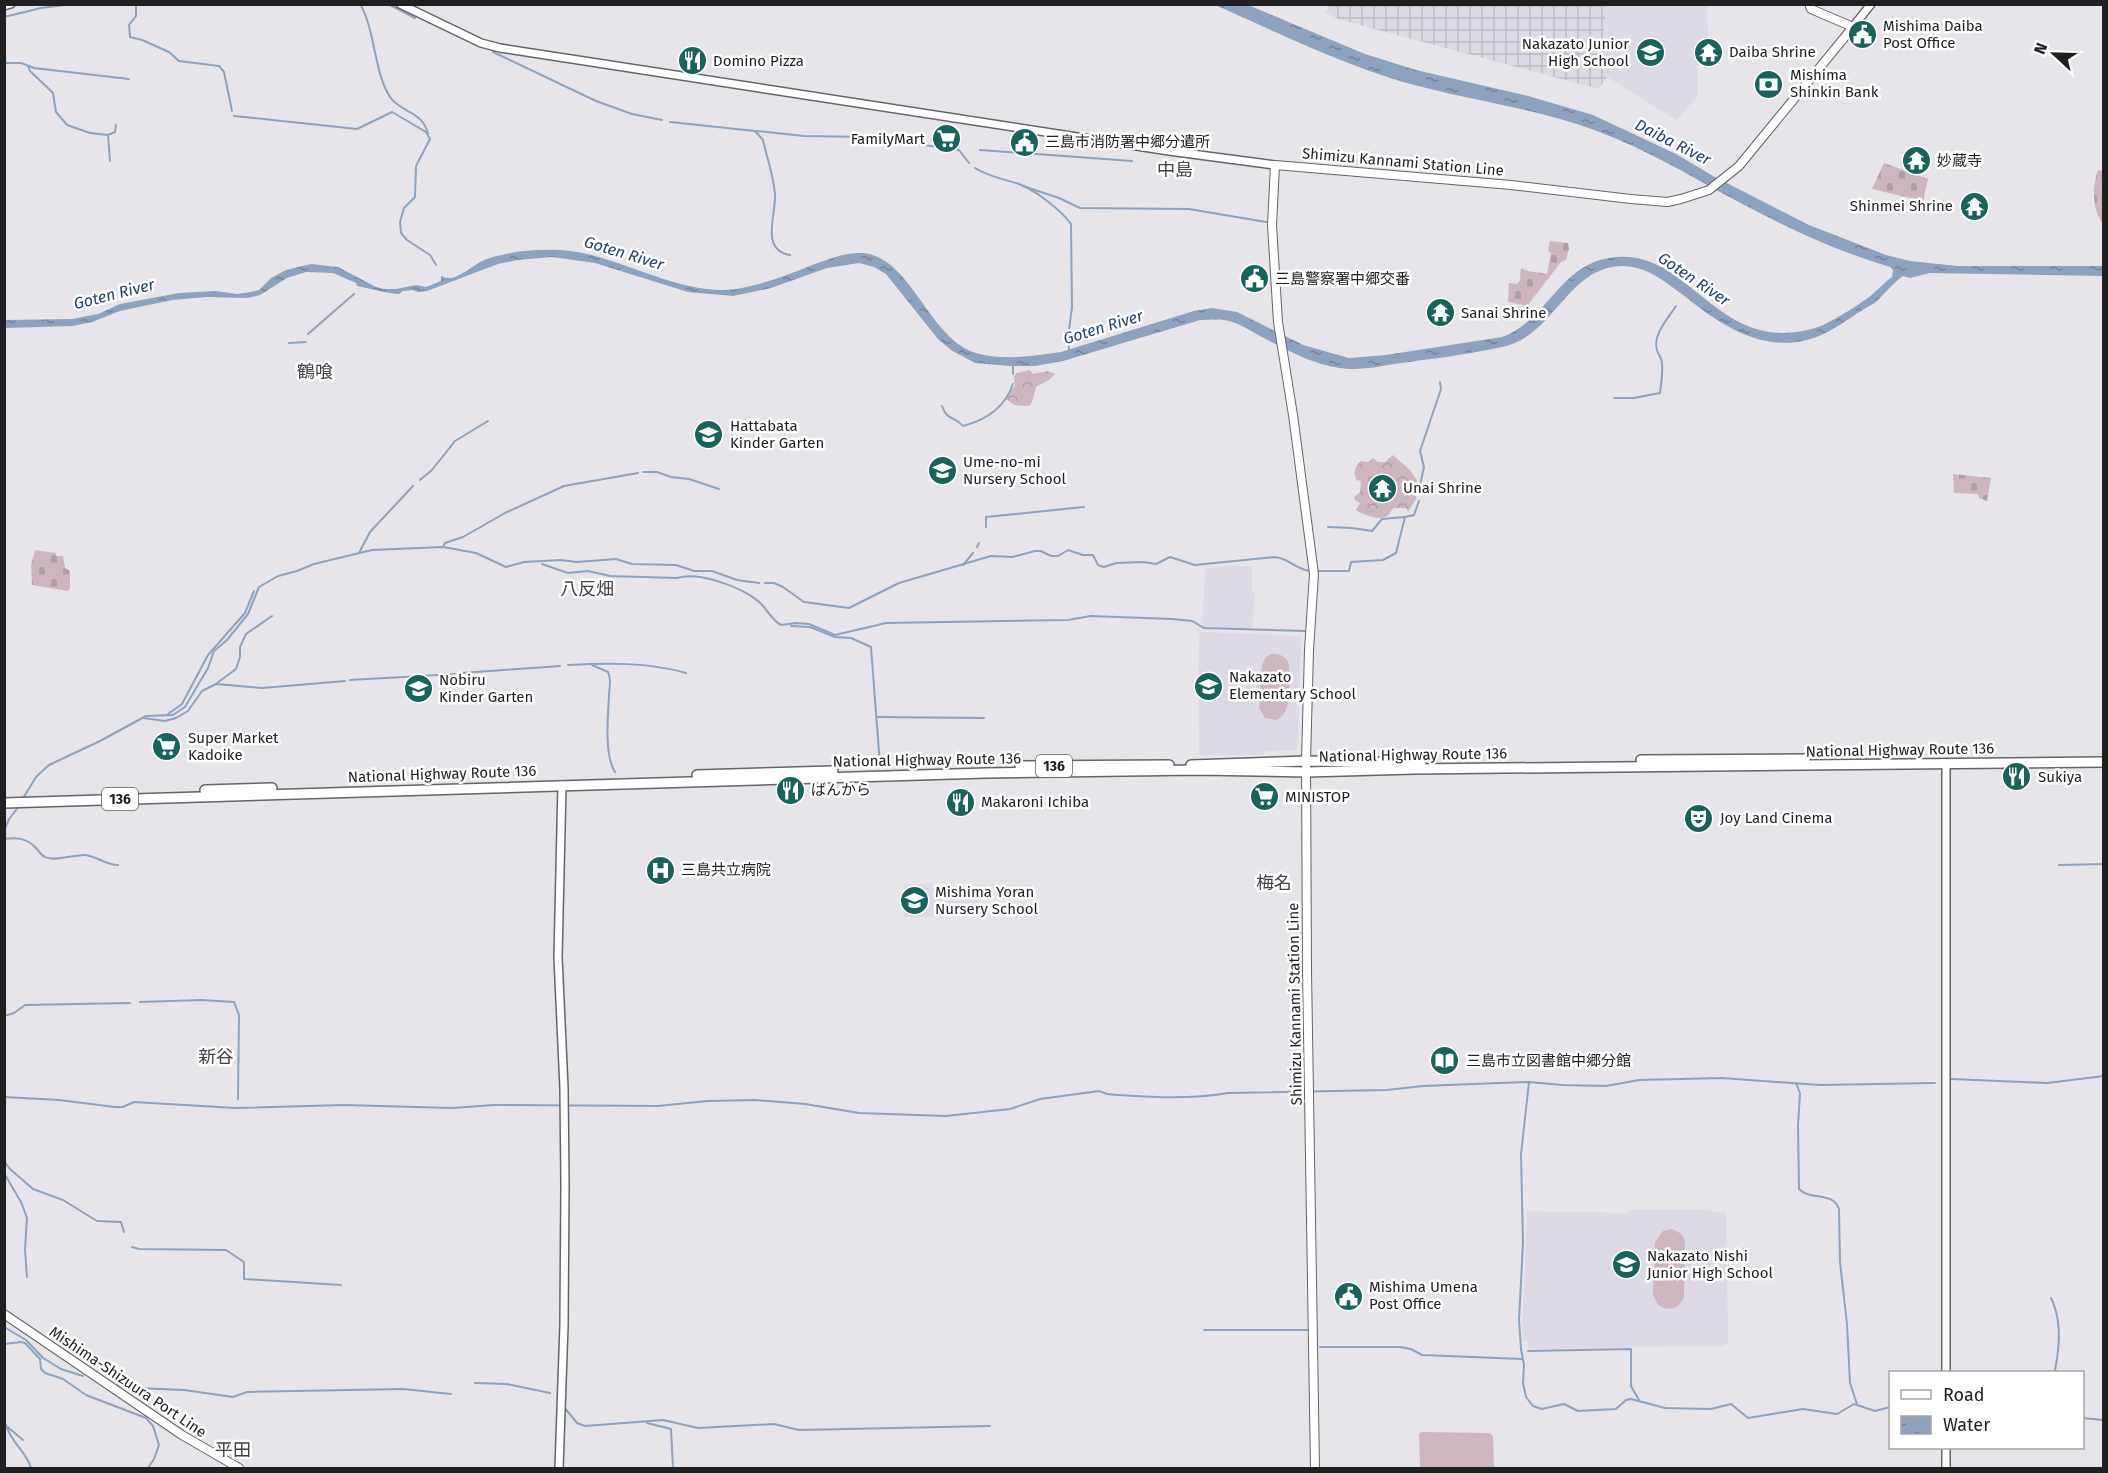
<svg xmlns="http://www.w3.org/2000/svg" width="2108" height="1473" font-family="'Fira Sans','Noto Sans JP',sans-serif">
<defs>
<pattern id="industrial-grid" width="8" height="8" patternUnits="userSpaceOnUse" patternTransform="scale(1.5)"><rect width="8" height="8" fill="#dedae5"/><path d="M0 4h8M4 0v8" fill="none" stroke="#bebbc4"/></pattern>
<pattern id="forest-crowns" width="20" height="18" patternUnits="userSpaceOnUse" patternTransform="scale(1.5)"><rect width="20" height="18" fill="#cdb6bf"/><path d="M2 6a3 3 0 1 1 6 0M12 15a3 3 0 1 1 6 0" fill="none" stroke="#b09ca4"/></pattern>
<pattern id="cemetery-stones" width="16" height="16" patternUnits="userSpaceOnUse" patternTransform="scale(1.5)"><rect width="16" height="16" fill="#cdb6bf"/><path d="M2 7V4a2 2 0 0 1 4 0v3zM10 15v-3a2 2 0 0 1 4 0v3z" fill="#b09ca4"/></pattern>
<pattern id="water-ripples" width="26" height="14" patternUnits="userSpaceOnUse" patternTransform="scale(1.5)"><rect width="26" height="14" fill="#8da2be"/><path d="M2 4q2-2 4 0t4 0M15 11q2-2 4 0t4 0" fill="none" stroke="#73839a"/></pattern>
</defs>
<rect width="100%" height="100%" fill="#e7e5e9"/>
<g fill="#dedae5">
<polygon points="1606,5 1707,5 1708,39 1698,43 1698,96 1676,120 1607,77 1604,73 1602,65"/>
<polygon points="1230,565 1252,566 1252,592 1255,593 1252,629 1202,629 1205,569"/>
<polygon points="1201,632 1301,636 1298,747 1295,750 1266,751 1262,755 1199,755 1198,673 1199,635"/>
<polygon points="932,883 934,890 940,890 945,894 977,892 979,893 979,916 904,917 904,885"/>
<polygon points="1628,1210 1706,1210 1726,1213 1728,1342 1725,1346 1528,1349 1528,1342 1522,1341 1527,1211 1626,1213"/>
</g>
<polygon fill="url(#industrial-grid)" points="1329,5 1606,5 1602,64 1607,77 1599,89 1341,20 1326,13"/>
<g fill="url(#forest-crowns)">
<polygon points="1030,370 1033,374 1048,371 1055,374 1049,380 1036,387 1032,402 1029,406 1014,405 1005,398 1015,386 1014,376 1017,373"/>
<path d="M1393,455l17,15 7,10 -1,19 -8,13 -2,-4h-12c-3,2 -4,6 -7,8 -8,5 -24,-1 -31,-6l4,-7 -5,-3 -1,-3 6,-5 1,-9 -1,-3 -3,1c-4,-8 -3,-14 4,-20l7,1 5,-4 5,4h7z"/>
</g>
<g fill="url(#cemetery-stones)">
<polygon points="1884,163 1928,179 1923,201 1872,189"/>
<path d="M2098,170l5,1v53c-11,-15 -11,-37 -5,-54z"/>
<polygon points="1550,241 1568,243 1569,249 1566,260 1561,262 1527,306 1508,302 1509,283 1517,284 1520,280 1521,268 1528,271 1547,274 1551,253 1548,251"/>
<polygon points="1953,474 1991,478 1987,501 1979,498 1978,494 1954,493"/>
<polygon points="35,550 56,553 56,556 63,556 65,568 70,571 70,588 68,591 32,585 31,565"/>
</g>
<g fill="#cdb6bf">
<path d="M1271,654c8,-1 17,3 18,12 0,16 4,48 -13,54l-11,-2 -6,-10 3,-43 4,-8z"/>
<path d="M1672,1229l8,4 5,7 -1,57c-5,12 -15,15 -26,8l-5,-10 2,-53 8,-11z"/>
<polygon points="1421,1432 1489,1433 1493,1436 1494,1468 1420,1468 1419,1434"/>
</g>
<path fill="url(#water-ripples)" d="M1213,4l35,1 117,49 51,16 112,26 65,19 83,39 37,22 96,49 77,30 24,6 48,5h146l-1,10 -173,-3 -20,5 -7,-2c-10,7 -18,17 -26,25 -5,4 -10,6 -16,10 -14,9 -26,18 -42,25 -52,21 -97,-10 -136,-41 -18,-13 -36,-29 -61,-29 -55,1 -68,71 -120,81 -36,8 -72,12 -108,17 -18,3 -37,7 -54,4 -29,-4 -55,-19 -80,-32 -9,-5 -18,-11 -28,-14 -10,-4 -22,-2 -32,-2l-137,41 -28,5h-25l-35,-3 -24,-13 -13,-11 -52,-65 -12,-7 -15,-4 -32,5 -56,20 -38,8 -45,-4 -93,-29 -43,-6 -35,3 -19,4 -71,27 -10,1 -4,-2 -10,1 -4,3 -10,-1 -32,-7 -1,-3 -23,-10 -27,-1 -19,6 -27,17 -13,3 -40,-1 -35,3 -52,11 -28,11 -19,4 -68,2 -1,-8 68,-1 26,-5 22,-10 59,-11 36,-2 22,3 14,-2 8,-2 12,-12 15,-8 25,-6 27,3 38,20 8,2h12l20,-4 10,2 15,-6v-5c3,1 5,2 8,2 8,1 24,-12 31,-16 6,-3 15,-6 22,-7 18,-5 39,-6 58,-5 58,3 118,47 176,39 25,-4 51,-14 74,-23 16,-6 35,-14 53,-13 48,4 66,86 113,100 26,8 59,3 85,-1l133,-41 18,-3 25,4 66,33 46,13 37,-3 116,-18c45,-16 57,-71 107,-79 81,-15 107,102 209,69 12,-4 48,-26 57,-35 6,-5 11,-11 17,-15l1,-7 -3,-3c-54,-16 -105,-40 -155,-67 -45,-24 -89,-51 -138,-69 -62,-23 -130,-31 -194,-49 -66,-20 -127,-50 -190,-78z"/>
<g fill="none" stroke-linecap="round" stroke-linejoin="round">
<g stroke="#8da2be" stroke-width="2">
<polyline points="136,4 136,16 129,25 130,37 142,40 169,52 179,61 219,66 224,72 232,111"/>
<path d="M360,4c15,24 14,69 30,93 11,16 33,14 38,37"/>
<polyline points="388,4 415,18"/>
<polyline points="4,17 41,8 73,4"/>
<polyline points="493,52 596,101 632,114 662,120"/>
<polyline points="4,63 21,63 34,68 129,79"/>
<polyline points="28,66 30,71 53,93 56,112 67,125 90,133 108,135 115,132 116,125"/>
<polyline points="234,116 357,129 392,112 426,132 430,139 416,166 415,197 404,208 400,222 401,233 407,240 430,255 436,265"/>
<path d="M670,122l85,9 8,9c4,18 11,37 12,55 1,20 -15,55 15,60"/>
<polyline points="757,131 804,136 872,137"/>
<polyline points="108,135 110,161"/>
<polyline points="896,141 959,150 969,163"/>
<polyline points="980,150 1132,161"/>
<path d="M975,168c14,9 29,11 44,16 16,6 42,26 52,40l1,83 -4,30 1,13"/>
<polyline points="1023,186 1059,198 1080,208 1189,209 1266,222"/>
<polyline points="308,334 354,294"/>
<polyline points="289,343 306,342"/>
<polyline points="1013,365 1013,374"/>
<path d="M1614,398h20l26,-5c1,-9 3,-20 2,-29 0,-6 -3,-8 -5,-14 -5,-15 12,-33 19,-44"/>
<path d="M942,406c5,15 13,10 21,20 23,-6 42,-18 50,-42"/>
<polyline points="643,472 657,472 671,477 689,479 719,489"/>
<polyline points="420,480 432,470 455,441 488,421"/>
<polyline points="1420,485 1424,467 1420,451 1441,389 1440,382"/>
<polyline points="986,527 986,517 1084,507"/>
<polyline points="1328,527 1352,528 1372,531 1382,519 1405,517"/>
<polyline points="443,547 445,543 463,537 505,513 564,486 638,473"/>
<polyline points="977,547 979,543"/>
<polyline points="359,553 370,532 413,486"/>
<path d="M542,564l26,9 20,-2 22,5 67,2c21,-7 64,9 81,23 9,7 12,18 23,24l15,-2 13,1 26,11 51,-12 182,-3 23,-4 81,3 20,2 12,7 101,3"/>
<polyline points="963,565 973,553"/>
<polyline points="1317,571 1349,571 1351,562 1383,560 1396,553 1405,517 1414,515 1419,501"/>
<path d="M765,583h9l9,4 21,15 45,6 50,-25 92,-27 21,1 23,-6h6l10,5h7l10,-6 15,5h10l5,10 6,2 12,-4 27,-1 13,2 14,-7 25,8 80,-8c14,1 21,13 36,14"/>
<polyline points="791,626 810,627 835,637 851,638 871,647 880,765"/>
<path d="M568,665c40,-2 80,-3 118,8"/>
<path d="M592,665l16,7c4,8 1,15 1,24 -1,20 -5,59 6,76"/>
<polyline points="462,673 560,666"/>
<polyline points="350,680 455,674"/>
<polyline points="217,683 236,669 240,657 240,647 246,634 272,616"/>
<polyline points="168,714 182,704 208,655 245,613 254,591"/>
<polyline points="877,717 984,718"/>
<polyline points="143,718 165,721 176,718 188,711 202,691 216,684 262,688 345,681"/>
<polyline points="22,800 36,777 49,765 100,741 146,716 173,715 185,707 208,668 214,651 227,640 248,614 259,587 278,576 297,571 314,564 372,550 443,547 476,553 506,567 524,562 561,560 577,562 616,559 632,564 676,565 694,571 712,571 737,580 759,583"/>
<polyline points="4,831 9,819 20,805"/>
<path d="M4,839c12,-2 22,-1 31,8 3,3 6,8 10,10 9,5 32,-3 41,-2 12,2 20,10 32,10"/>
<polyline points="2059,865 2104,864"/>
<polyline points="140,1002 201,1000 234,1002 239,1015 238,1099"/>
<polyline points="4,1016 14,1013 25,1005 130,1003"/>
<polyline points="1951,1079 2047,1083 2104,1076"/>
<polyline points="1529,1082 1521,1154 1523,1243 1519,1320 1521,1349 1524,1365 1523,1383 1526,1397 1533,1406 1542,1409 1564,1404 1578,1411 1616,1409 1626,1400 1631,1399 1665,1408 1711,1409 1731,1404 1748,1418 1803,1409 1837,1414 1854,1404 1875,1411 1890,1407"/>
<path d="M1796,1083l4,10 -2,32 1,64c11,12 34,2 40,20l1,53 7,62 3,59 7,21"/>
<path d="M4,1097l55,3 56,7h8l11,-5 101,6 109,-3 108,3 42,-3 164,1 50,-5 47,-1 50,4 54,9 87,3 64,-7 30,-10 59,-8 8,3c41,3 80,6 121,-1l159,-3 36,-4 106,-4 33,3 44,1 33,-6 83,-2 98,7 115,-2"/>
<polyline points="4,1161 10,1169 33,1189 63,1200 97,1221 121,1222 124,1232"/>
<polyline points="4,1173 21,1202 27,1218 25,1250 27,1277"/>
<polyline points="132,1247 139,1249 226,1250 244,1262 244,1279 341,1285"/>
<path d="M2051,1298c11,22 9,48 4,72l2,2"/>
<polyline points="4,1327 26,1340 43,1358 61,1369 83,1376"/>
<polyline points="1204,1330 1309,1330 1309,1336"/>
<polyline points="4,1344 21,1342 25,1343 40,1359 41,1369 45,1373 63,1379 86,1395 146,1418 153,1426 159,1445 154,1459 148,1468"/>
<polyline points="1320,1347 1400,1347 1411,1349 1422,1355 1522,1359"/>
<polyline points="1528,1351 1631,1349 1631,1386 1639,1400"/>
<polyline points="475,1383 507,1384 550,1393"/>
<polyline points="118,1385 136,1388 184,1390 233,1397 247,1392 403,1389 451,1394"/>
<polyline points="564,1407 577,1423 585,1426 663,1420 698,1428 774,1424 799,1430 990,1426"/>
<polyline points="2082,1418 2104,1420"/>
<polyline points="647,1423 671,1429 673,1468"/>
<polyline points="4,1424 23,1440"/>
<path d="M6,1425c5,18 21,27 25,43"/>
</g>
<defs>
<g id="tertiary">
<polyline points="400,4 481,43 500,48 1169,151 1275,165"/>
<polyline points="4,6 11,4"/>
<polyline points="1853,27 1871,4"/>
<polyline points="1946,764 1946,1372"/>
<polyline points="559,1468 564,1325 565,1184 564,1088 558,957 562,785"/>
<polyline points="1946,1468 1946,1448"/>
</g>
<g id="secondary">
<polyline points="4,1314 182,1435 239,1468"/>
<polyline points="1315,1468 1307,970 1306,761 1309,650 1314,574 1293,415 1278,322 1272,225 1275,165 1511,185 1631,199 1667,202 1681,199 1709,190 1739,166 1853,27 1811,9 1809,4"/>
</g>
<g id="trunk">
<polyline points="1641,760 1805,759"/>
<polyline points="1191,765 1306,761 1421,763"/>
<polyline points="1020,766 1169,765"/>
<polyline points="697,775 833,771"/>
<polyline points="205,790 272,788"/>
<polyline points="4,803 986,773 1198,770 1307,772 1414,769 2104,762"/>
</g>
</defs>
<use href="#tertiary" stroke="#656467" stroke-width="10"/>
<use href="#secondary" stroke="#656467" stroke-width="10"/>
<use href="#trunk" stroke="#656467" stroke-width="12"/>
<use href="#tertiary" stroke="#fff" stroke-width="7"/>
<use href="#secondary" stroke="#fff" stroke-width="8"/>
<use href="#trunk" stroke="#fff" stroke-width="9"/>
</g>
<defs>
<symbol id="civic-disc" viewBox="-11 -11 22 22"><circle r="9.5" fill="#18645c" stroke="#fff"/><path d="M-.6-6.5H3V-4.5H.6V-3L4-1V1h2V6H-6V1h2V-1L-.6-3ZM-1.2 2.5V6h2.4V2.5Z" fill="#fff"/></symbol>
<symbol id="temple-disc" viewBox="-11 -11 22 22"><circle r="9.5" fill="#18645c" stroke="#fff"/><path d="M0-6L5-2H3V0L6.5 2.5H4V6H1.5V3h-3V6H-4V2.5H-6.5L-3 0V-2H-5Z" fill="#fff"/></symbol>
<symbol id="school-disc" viewBox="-11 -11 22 22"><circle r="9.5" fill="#18645c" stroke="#fff"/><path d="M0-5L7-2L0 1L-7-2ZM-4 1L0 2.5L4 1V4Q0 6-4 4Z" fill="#fff"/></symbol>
<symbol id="restaurant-disc" viewBox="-11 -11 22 22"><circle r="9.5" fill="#18645c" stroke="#fff"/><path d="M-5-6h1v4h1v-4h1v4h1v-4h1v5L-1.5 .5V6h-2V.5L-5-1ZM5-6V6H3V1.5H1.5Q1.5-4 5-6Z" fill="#fff"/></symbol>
<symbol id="bank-disc" viewBox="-11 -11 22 22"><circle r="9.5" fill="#18645c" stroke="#fff"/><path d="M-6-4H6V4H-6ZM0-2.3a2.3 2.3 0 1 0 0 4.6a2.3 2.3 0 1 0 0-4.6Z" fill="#fff"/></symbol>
<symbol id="supermarket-disc" viewBox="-11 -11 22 22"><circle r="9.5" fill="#18645c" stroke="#fff"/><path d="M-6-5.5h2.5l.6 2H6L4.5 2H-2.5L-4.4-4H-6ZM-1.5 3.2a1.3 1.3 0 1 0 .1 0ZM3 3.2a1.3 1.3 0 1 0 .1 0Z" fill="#fff"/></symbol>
<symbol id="theatre-disc" viewBox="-11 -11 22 22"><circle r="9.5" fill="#18645c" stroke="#fff"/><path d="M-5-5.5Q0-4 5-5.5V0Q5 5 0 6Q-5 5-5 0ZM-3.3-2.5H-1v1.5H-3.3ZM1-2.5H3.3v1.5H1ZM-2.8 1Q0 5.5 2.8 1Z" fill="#fff"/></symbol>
<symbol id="hospital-disc" viewBox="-11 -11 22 22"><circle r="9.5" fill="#18645c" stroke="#fff"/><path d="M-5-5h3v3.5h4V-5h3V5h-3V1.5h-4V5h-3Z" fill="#fff"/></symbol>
<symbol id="library-disc" viewBox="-11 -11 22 22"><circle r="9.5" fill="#18645c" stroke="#fff"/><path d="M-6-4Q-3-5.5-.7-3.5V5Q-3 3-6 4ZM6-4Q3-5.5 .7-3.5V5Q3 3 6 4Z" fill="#fff"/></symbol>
</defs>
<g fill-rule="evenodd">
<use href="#civic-disc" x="1846" y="18" width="33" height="33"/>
<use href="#temple-disc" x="1692" y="36" width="33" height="33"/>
<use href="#school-disc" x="1634" y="36" width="33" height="33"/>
<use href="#restaurant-disc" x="676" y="44" width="33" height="33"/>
<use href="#bank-disc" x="1752" y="68" width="33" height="33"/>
<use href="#supermarket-disc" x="930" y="122" width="33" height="33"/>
<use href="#civic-disc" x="1008" y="126" width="33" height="33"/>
<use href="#temple-disc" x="1900" y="144" width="33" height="33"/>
<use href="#temple-disc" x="1958" y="190" width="33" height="33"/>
<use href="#civic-disc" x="1238" y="262" width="33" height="33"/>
<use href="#temple-disc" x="1424" y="296" width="33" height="33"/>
<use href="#school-disc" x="692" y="418" width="33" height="33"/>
<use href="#school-disc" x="926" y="454" width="33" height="33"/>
<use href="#temple-disc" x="1366" y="472" width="33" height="33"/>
<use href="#school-disc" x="1192" y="670" width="33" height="33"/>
<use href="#school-disc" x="402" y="672" width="33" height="33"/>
<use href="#supermarket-disc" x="150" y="730" width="33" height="33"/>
<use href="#restaurant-disc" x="2000" y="760" width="33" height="33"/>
<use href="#restaurant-disc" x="774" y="774" width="33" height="33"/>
<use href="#supermarket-disc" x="1248" y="780" width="33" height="33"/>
<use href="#restaurant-disc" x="944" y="786" width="33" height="33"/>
<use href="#theatre-disc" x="1682" y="802" width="33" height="33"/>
<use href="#hospital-disc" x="644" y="854" width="33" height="33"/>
<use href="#school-disc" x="898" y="884" width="33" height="33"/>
<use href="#library-disc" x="1428" y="1044" width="33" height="33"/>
<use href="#school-disc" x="1610" y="1248" width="33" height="33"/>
<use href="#civic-disc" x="1332" y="1280" width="33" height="33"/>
</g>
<g text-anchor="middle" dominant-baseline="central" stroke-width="5" stroke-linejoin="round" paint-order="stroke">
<g fill="#fff" stroke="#636264" stroke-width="1.5">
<rect x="1036" y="755" width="36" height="22" rx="4.5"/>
<rect x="102" y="788" width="36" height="22" rx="4.5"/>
</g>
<g font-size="14" font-weight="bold" fill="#201f21">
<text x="1054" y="766">136</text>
<text x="120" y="799">136</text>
</g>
<g font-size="15" fill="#201f21" stroke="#fff" text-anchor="start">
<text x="1883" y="26">Mishima Daiba<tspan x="1883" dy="17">Post Office</tspan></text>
<text x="1629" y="44" text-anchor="end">Nakazato Junior<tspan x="1629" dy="17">High School</tspan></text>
<text x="1729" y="52">Daiba Shrine</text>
<text x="713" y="61">Domino Pizza</text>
<text x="1790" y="75">Mishima<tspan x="1790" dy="17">Shinkin Bank</tspan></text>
<text x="925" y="139" text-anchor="end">FamilyMart</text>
<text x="1045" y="142">三島市消防署中郷分遣所</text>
<text x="1937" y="161">妙蔵寺</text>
<text x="1953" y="206" text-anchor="end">Shinmei Shrine</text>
<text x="1275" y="279">三島警察署中郷交番</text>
<text x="1461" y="313">Sanai Shrine</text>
<text x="730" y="426">Hattabata<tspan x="730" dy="17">Kinder Garten</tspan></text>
<text x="963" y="462">Ume-no-mi<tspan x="963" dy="17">Nursery School</tspan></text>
<text x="1403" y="488">Unai Shrine</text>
<text x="1229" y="677">Nakazato<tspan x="1229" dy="17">Elementary School</tspan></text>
<text x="439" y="680">Nobiru<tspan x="439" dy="17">Kinder Garten</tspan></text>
<text x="188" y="738">Super Market<tspan x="188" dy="17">Kadoike</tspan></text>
<text x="2038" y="777">Sukiya</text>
<text x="811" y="790">ばんから</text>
<text x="1285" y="797">MINISTOP</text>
<text x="981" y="802">Makaroni Ichiba</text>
<text x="1720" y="818">Joy Land Cinema</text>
<text x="681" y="870">三島共立病院</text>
<text x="935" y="892">Mishima Yoran<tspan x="935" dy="17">Nursery School</tspan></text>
<text x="1466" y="1061">三島市立図書館中郷分館</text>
<text x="1647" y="1256">Nakazato Nishi<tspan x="1647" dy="17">Junior High School</tspan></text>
<text x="1369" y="1287">Mishima Umena<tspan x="1369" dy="17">Post Office</tspan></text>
</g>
<g font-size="15" fill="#201f21" stroke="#fff">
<text transform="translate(1403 162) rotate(5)">Shimizu Kannami Station Line</text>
<text transform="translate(1900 750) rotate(-1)">National Highway Route 136</text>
<text transform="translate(1413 755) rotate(-1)">National Highway Route 136</text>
<text transform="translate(927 760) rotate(-1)">National Highway Route 136</text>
<text transform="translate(442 774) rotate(-2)">National Highway Route 136</text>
<text transform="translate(1295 1004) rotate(-91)">Shimizu Kannami Station Line</text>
<text transform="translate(128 1382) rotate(34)">Mishima-Shizuura Port Line</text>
</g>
<g font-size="16" font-style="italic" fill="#27456d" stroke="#fff">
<text transform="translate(1673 142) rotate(27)">Daiba River</text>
<text transform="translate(624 253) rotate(17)">Goten River</text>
<text transform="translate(1694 279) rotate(34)">Goten River</text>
<text transform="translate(114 294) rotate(-14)">Goten River</text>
<text transform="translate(1103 327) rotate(-17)">Goten River</text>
</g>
<g font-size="18" fill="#434245" stroke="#fff">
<text x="1175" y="170">中島</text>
<text x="315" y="372">鶴喰</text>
<text x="587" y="589">八反畑</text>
<text x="1274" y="883">梅名</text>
<text x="216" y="1057">新谷</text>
<text x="233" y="1450">平田</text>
</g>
</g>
<rect width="2108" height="1473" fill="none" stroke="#201f21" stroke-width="12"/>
<rect x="1889" y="1371" width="195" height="78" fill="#ffffff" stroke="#a6a5a6" stroke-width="1.5"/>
<rect x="1901" y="1390" width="30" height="9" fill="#ffffff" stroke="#a6a5a6" stroke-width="1.5"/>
<text x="1943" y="1401" font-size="18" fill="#201f21">Road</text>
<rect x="1901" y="1416" width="30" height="18" fill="url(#water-ripples)" stroke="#a6a5a6" stroke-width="1.5"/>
<text x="1943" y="1431" font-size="18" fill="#201f21">Water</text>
<g transform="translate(2054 54) rotate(292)" stroke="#ffffff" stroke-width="4.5" paint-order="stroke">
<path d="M0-4.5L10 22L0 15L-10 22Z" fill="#201f21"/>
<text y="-9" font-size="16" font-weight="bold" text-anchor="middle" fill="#201f21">N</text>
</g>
</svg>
